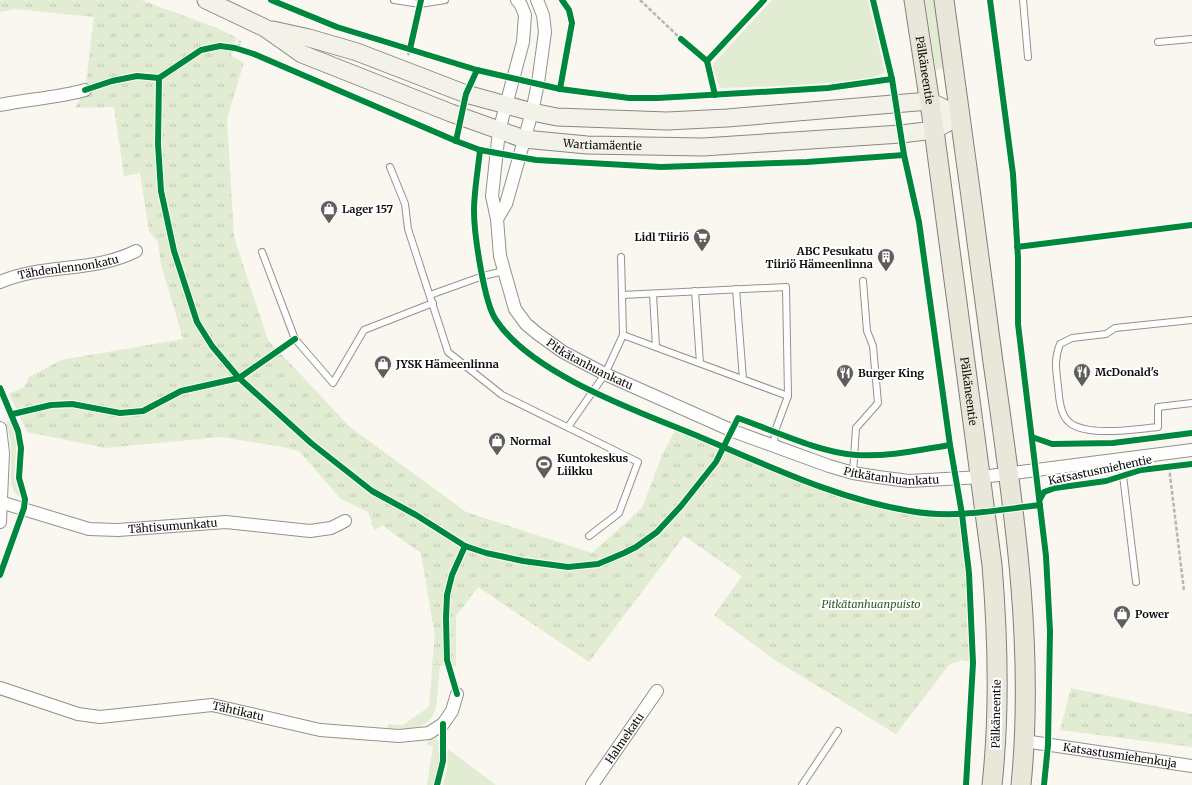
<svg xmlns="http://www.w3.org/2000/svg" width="1192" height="785" font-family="Merriweather,serif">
<defs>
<pattern id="park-tufts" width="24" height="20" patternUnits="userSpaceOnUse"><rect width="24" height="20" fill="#e1ecd2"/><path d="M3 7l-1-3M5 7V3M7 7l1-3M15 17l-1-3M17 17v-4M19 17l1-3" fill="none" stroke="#c0c9b3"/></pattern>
</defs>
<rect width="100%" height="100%" fill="#f9f7f0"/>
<g fill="#e1ecd2">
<path d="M772,0h96l17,72c-12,13 -140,15 -165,16l-7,-19v-5z"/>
<polygon points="925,0 936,0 944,68 936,70"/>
<path d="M6,421h4c12,15 3,42 5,59 1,6 4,12 6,18l-6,-5 -4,-9v-40z"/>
<path d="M378,505l73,37 -7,122 -4,1c-5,46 4,67 -53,63l1,-4 15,1 26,-18 6,-71 -13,-83 -40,-28 -7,5 -4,-6z"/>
<path d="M436,739l3,2c5,14 -1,31 -5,44h-7l6,-39 -7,-1 2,-4z"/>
<polygon points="448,749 496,785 443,785 447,769"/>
</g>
<g fill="url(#park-tufts)">
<path d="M0,0h141l76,28 20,10 -6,18 13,6 -17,57 7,118 34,103 82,87 116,85 126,41 50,-45 21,-55 14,-26c87,37 189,90 285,87l7,59 4,90 -11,-3 -13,5 -53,69 -121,-74 -61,-45 28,-39 -58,-40 -95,126 -111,-75 -22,29v50l-24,-1 3,-29 -14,-83 -39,-28 -7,5 -7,-18 -27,-13 -42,-48 -16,-4 -62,-10 -115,11 -79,-16 -18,-38 15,-7 5,-10 32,-17 122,-21 -22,-75 -3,-22 -9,-11 -9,-58 -16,3 -10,-69 -39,1 10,-18 9,-73 -79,-8 -15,3z"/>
<polygon points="1071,688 1192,714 1192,747 1060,730"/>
</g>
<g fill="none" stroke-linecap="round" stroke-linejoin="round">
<defs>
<g id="service">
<polyline points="394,0 420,4 445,0"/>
<polyline points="1023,0 1028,57"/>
<polyline points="1158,42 1192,39"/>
<polyline points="390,167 405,204 408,229 448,352 502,395 638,462 619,513 589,536"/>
<polyline points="262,252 295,339 333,383 364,330 433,303"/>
<polyline points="621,257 623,335 788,396"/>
<polyline points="736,289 743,379"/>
<polyline points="695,291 700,363"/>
<polyline points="653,294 656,347"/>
<polyline points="430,295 483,276 504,271"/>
<polyline points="622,295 786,287 788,396 775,431 774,445"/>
<path d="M1192,320l-77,8 -9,6 -34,4 -12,6c-6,15 -4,26 -2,42 1,11 2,30 12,37 19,14 66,6 88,4v-20l34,-4"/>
<polyline points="568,427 605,374 623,335"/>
<polyline points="1121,459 1136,582"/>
<polyline points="853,473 856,428 878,403 873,346 867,331 863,281"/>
<polyline points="802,785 838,731"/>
</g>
<g id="minor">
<path id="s1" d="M517,0l4,5 4,10 -2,27 -24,89 -7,65 5,23 3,37 15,53 11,15 12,10 25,18 42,22 128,57 96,35 24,7 25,4 31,4 73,-4 210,-27"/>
<path d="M0,105c28,-6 57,-7 85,-15"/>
<polyline points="497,219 506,204 532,112 538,83 545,32 543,15 537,0"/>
<path id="s2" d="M0,282c44,-19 93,-9 136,-31"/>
<polyline points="0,428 3,453 0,522"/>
<path id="s3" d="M0,502l89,27 29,1 108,-8 84,9 21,-3 14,-7"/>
<path id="s4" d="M0,688l78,26 22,3 112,-12 108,25 79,6 30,-3 14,-9 9,-13 5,-17"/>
<path id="s5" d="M1024,741l168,25"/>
<path id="s6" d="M592,785l65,-94"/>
</g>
<g id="secondary">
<path id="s7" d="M206,0l59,28 37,26 149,59 73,26 63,6 116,2 198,-13 33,-4 26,-14"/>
<polyline points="273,30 309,38 357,52 466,94 532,112 557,117 667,121 727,118 929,101 960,116"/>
</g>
<g id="primary">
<path id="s8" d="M914,0l20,130 58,435c6,73 8,147 0,220"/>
<path d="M944,0c17,121 33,241 49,362 20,140 42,281 28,423"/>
</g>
</defs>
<use href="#service" stroke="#93928f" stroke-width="8"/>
<use href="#minor" stroke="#93928f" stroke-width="14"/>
<use href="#secondary" stroke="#898885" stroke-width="19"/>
<use href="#primary" stroke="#807f7c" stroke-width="21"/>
<g stroke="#b7b6b5" stroke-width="2.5" stroke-dasharray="4 2" stroke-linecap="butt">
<polyline points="640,0 681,39"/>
<polyline points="238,48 240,41"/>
<polyline points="408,55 410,49"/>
<polyline points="275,63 277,58"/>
<polyline points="1169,467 1184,591"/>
</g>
<use href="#service" stroke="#fefefd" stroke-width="6"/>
<use href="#minor" stroke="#fefefd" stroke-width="12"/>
<use href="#secondary" stroke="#f3f2e9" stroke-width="17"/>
<use href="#primary" stroke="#e9e6da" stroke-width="19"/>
<defs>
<g id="cycleway">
<polyline points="271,0 337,27 386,42 477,70 560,89 629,98 658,98 828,88 892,79"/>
<polyline points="873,0 892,79 904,155 919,222 950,445 962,514 969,573 973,663 966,785"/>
<polyline points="990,0 1013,174 1018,258 1018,324 1046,556 1050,631 1048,745 1044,785"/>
<polyline points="681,39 707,61 715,95"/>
<polyline points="410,49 421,0"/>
<polyline points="707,61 764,0"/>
<path d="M159,78l-1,66 3,47 13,60 23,71 15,24 27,32 72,65 61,48 44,24 49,31 21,7 37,8 45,6 30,-3 26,-11 12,-6 21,-15 24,-26 35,-44 22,-44c34,12 83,35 118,37 32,2 63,-5 94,-10"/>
<polyline points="560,89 572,23 569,10 562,0"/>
<polyline points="85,90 112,81 137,76 159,78 201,50 220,46 235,48 254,54 456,141 480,150 536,160 661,167 807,162 904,155"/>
<polyline points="456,141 466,94 477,70"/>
<path d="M480,150c-2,20 -6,41 -6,61 0,22 10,92 22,109 36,55 144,92 204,117 69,29 137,62 210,74 44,8 87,-1 130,-6"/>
<polyline points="1017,247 1192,225"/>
<polyline points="0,388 18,431 21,448 19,478 25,499 24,508 0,575"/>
<polyline points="13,414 51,405 72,404 120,413 143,411 181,391 239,378 295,339"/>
<polyline points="1032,437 1052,444 1113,443 1192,433"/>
<polyline points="1040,499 1044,492 1055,488 1106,481 1141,470 1192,464"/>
<polyline points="457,694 447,660 446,618 447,595 452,575 465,546"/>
<polyline points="437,785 443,761 443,724"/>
</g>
</defs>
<use href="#cycleway" stroke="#fff" stroke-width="8"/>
<use href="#cycleway" stroke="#00873e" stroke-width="6"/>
</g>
<defs>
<symbol id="shop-pin" viewBox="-11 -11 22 30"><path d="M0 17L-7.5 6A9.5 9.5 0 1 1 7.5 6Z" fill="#5f5e5c" stroke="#fff"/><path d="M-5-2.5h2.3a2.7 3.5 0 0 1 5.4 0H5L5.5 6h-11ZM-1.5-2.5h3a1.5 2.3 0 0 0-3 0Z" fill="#fff"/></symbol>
<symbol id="supermarket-pin" viewBox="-11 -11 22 30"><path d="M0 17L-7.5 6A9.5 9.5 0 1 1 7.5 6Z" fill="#5f5e5c" stroke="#fff"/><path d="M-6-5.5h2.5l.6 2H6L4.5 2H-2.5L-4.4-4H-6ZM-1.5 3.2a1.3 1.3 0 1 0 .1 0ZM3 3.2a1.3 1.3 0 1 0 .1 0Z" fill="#fff"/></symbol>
<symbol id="building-pin" viewBox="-11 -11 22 30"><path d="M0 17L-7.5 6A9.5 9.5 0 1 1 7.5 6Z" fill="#5f5e5c" stroke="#fff"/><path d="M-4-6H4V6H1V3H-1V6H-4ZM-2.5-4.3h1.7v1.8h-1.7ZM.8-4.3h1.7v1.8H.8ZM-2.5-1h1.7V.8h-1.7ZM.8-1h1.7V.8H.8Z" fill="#fff"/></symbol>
<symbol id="restaurant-pin" viewBox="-11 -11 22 30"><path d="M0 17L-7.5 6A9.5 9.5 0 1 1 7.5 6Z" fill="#5f5e5c" stroke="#fff"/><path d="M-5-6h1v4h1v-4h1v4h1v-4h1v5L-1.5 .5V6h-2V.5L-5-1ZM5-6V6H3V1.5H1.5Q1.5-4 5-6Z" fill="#fff"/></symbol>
<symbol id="stadium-pin" viewBox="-11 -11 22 30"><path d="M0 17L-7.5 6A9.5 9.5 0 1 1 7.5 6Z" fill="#5f5e5c" stroke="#fff"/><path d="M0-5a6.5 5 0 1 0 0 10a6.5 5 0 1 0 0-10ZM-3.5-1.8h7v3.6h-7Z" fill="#fff"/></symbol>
</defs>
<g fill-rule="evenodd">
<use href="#shop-pin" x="319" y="199" width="20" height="27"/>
<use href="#supermarket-pin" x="692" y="227" width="20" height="27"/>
<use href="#building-pin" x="876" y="247" width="20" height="27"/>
<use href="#shop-pin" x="373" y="354" width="20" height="27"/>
<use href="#restaurant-pin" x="1072" y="362" width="20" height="27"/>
<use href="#restaurant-pin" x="835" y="363" width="20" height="27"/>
<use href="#shop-pin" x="487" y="431" width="20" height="27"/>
<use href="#stadium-pin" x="534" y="454" width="20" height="27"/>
<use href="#shop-pin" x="1112" y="604" width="20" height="27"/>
</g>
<g text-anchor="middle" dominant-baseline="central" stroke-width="4" stroke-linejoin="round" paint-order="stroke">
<g font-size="11" fill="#0c0c0c" stroke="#fff">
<text stroke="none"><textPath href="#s8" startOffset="71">Pälkäneentie</textPath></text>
<text stroke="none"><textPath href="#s7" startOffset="427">Wartiamäentie</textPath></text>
<text stroke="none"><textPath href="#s2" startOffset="70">Tähdenlennonkatu</textPath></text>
<text stroke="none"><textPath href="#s1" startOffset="412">Pitkätanhuankatu</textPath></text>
<text stroke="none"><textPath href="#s8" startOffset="395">Pälkäneentie</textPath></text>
<text transform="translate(1100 470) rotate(-12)">Katsastusmiehentie</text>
<text stroke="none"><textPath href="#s1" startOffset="736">Pitkätanhuankatu</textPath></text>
<text stroke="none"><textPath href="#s3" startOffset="177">Tähtisumunkatu</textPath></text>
<text stroke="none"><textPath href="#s4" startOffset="244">Tähtikatu</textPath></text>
<text transform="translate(996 714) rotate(-89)">Pälkäneentie</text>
<text stroke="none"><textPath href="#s6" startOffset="57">Halmekatu</textPath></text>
<text stroke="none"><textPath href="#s5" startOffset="97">Katsastusmiehenkuja</textPath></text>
</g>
<g font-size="11" font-weight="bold" fill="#0c0c0c" stroke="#fff" text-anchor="start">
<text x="342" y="209">Lager 157</text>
<text x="689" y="237" text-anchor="end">Lidl Tiiriö</text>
<text x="873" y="251" text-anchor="end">ABC Pesukatu<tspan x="873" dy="13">Tiiriö Hämeenlinna</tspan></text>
<text x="396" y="364">JYSK Hämeenlinna</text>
<text x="1095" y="372">McDonald's</text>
<text x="858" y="373">Burger King</text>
<text x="510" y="441">Normal</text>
<text x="557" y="458">Kuntokeskus<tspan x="557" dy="13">Liikku</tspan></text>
<text x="1135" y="614">Power</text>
</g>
<g font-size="11" font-style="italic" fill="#2d5b24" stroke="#fff">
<text x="871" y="604">Pitkätanhuanpuisto</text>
</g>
</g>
</svg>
